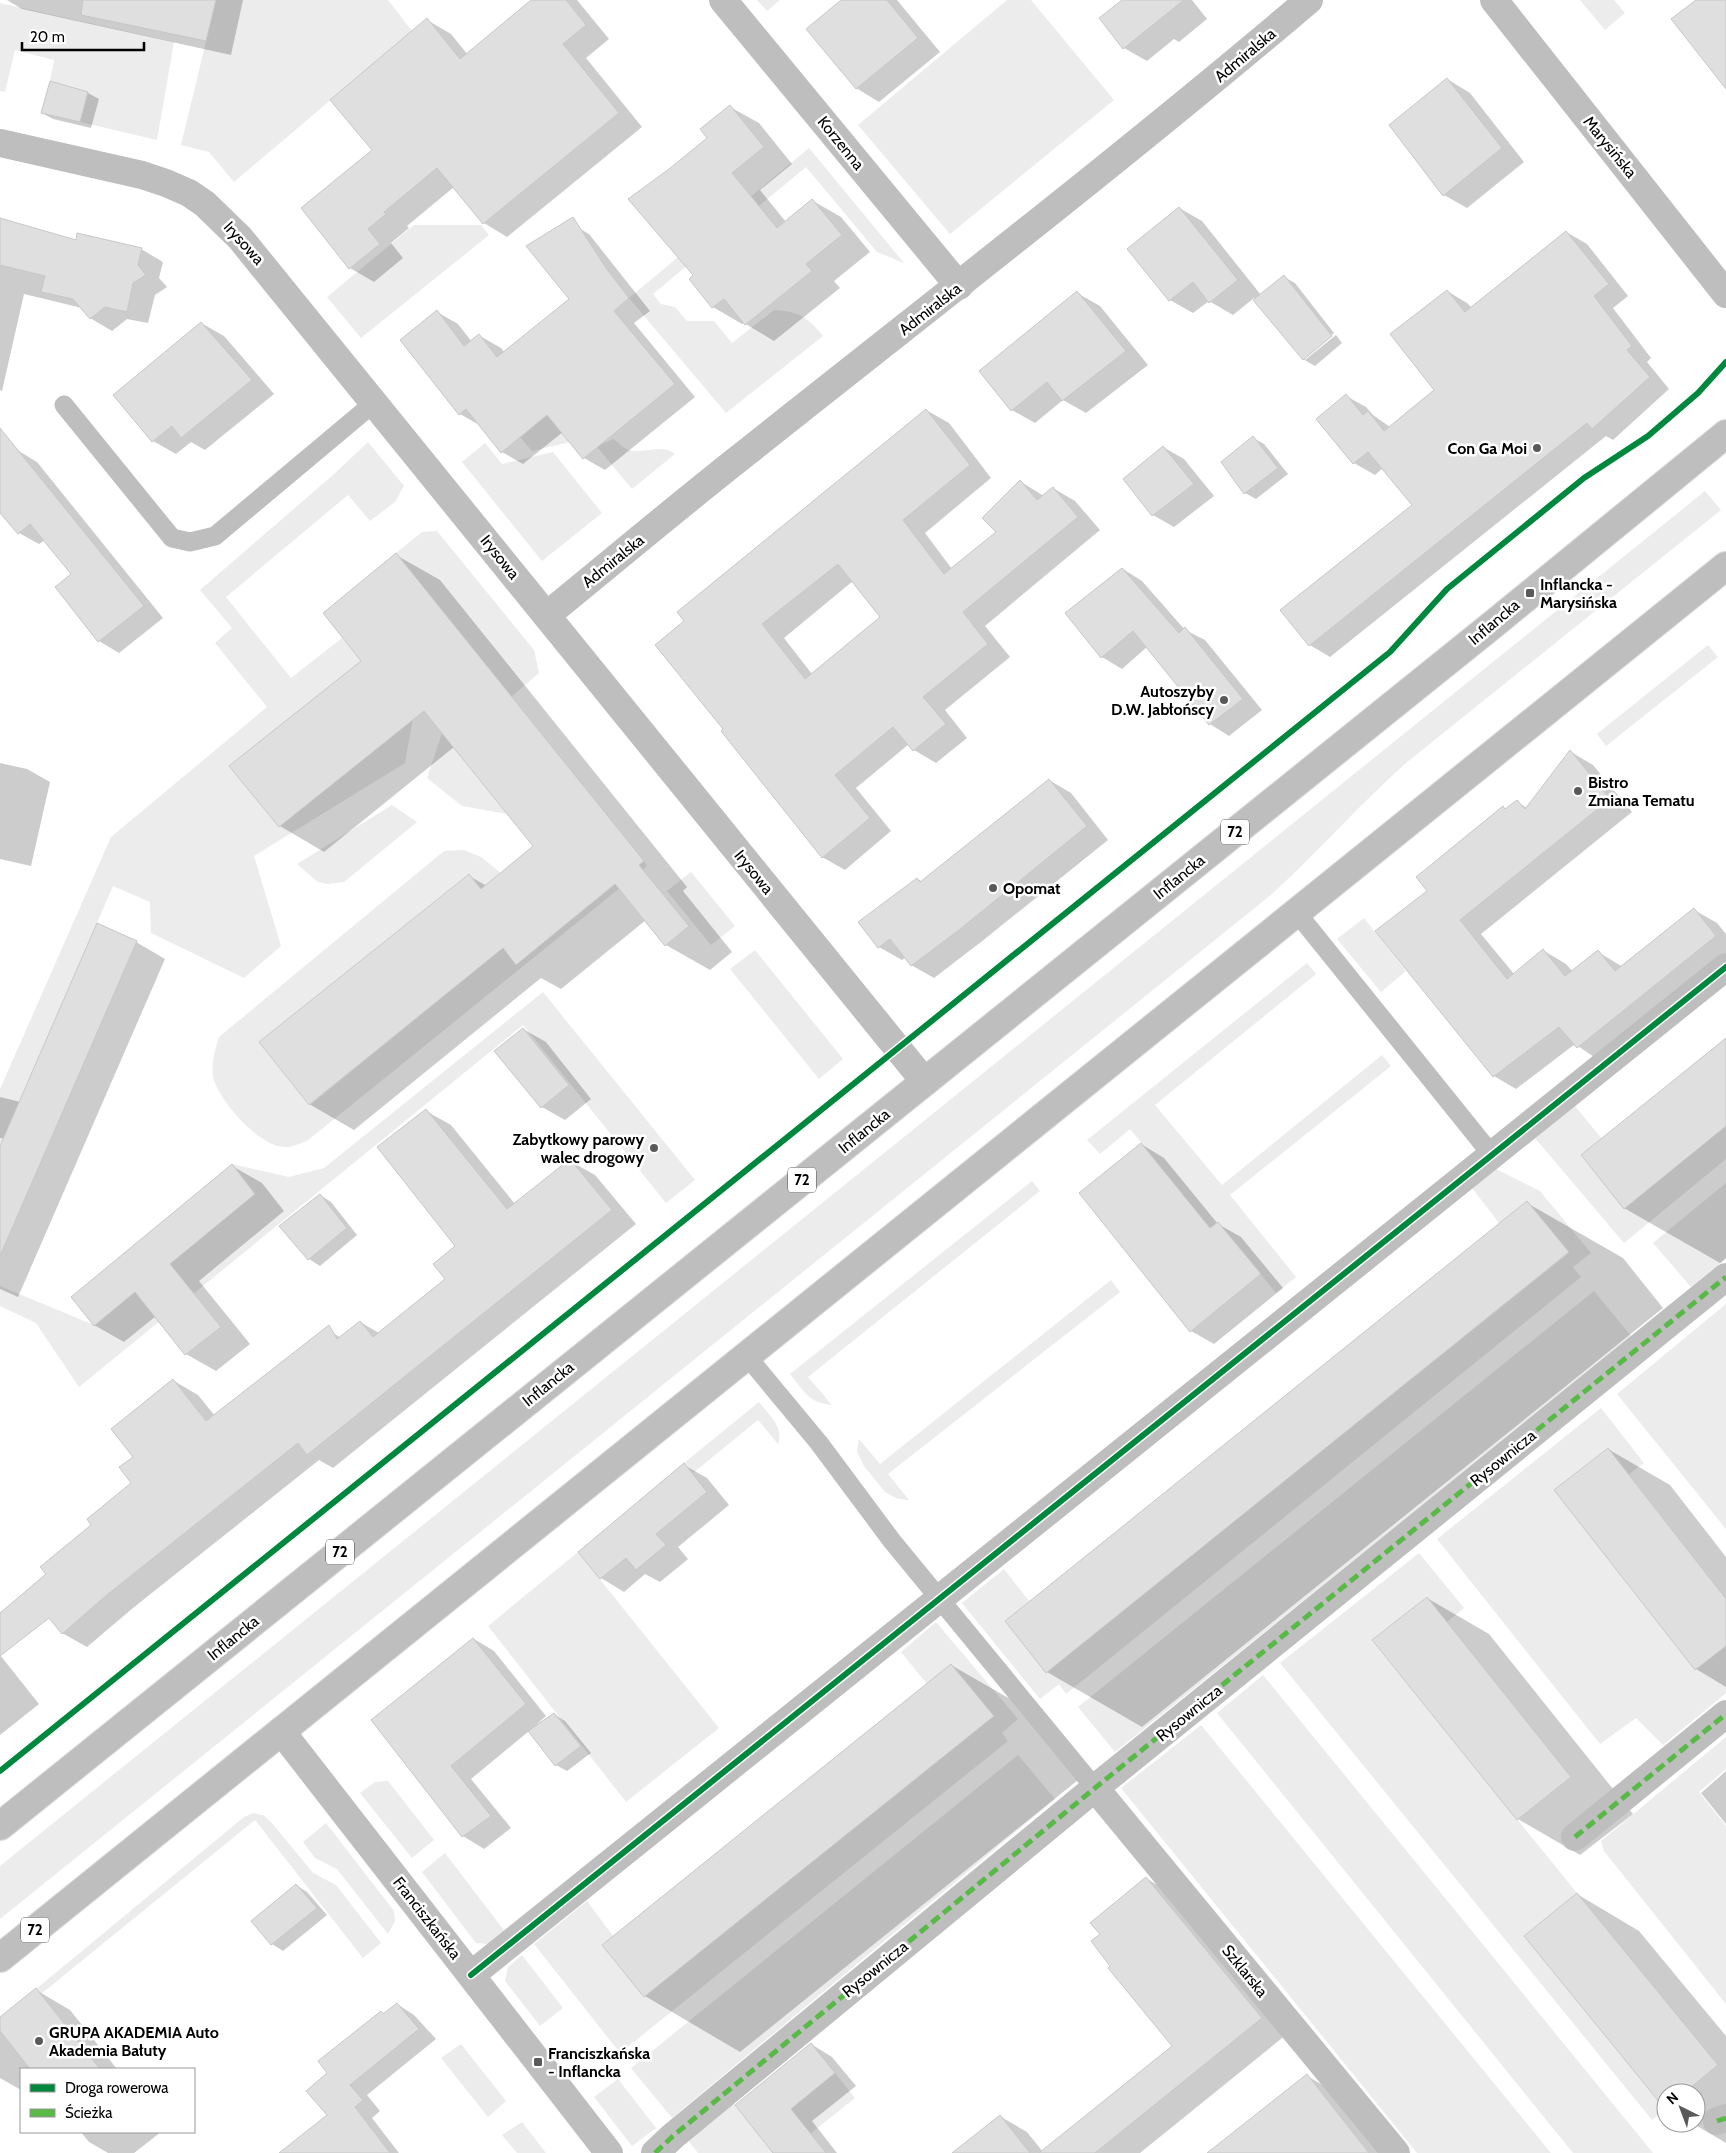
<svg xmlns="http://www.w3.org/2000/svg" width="1726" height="2153" font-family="Cabin,sans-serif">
<rect width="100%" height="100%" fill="#fff"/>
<g fill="#ececec">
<polygon points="216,0 388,0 412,31 234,182 209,152 181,145"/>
<polygon points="757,0 780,0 767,11"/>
<polygon points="1007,0 1031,0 1114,100 950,234 858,125"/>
<polygon points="1580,0 1614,0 1625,13 1605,30"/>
<polygon points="0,3 174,42 157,140 80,122 88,92 50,81 54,60 15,50 5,92 0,91"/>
<path d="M809,148l95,115 -27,-11 -71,-85 -153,127 8,10 14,3 12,14h27l18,22 42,-33c24,1 34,7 49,26l-97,77 -97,-115z"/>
<polygon points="414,225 481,225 489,235 361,338 327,297"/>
<path d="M562,391l43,52 8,-4c5,3 10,9 16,11 17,4 32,-7 46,4l-43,35 -40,-48 -22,1 -38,9 -12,-14z"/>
<polygon points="368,442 404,486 395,502 370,521 348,495 226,597 291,678 342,638 361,661 230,766 279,827 399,731 416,701 405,763 254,856 281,946 244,978 151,933 150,902 113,886 0,1146 0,1089 111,837 267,707 215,643 232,628 200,590 333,475"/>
<polygon points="485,443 502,464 553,452 602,513 542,561 462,462"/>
<path d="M1705,491l16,19 -315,253c-47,42 -88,89 -134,131l-1272,1025v-53z"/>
<polygon points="437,531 534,650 539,673 511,697 396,553 422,532"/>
<polygon points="1708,645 1718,657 1606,746 1597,734"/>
<polygon points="442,733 507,814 462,806 427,778"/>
<polygon points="392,805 417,822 344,882 328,884 318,882 297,864"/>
<path d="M464,850l17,7 20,16 -20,16 -13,-15 -209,168 50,64 194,-158 13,17 128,-104 3,5 -340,275c-7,2 -16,7 -23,6 -26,-2 -60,-42 -69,-64 -6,-15 0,-32 4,-46l225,-186z"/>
<polygon points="691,872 735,926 711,945 667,891"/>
<polygon points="1364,918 1406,971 1381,992 1337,939"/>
<polygon points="755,950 843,1059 819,1079 730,969"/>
<polygon points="1307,963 1316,974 1155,1105 1222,1185 1382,1055 1391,1066 1230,1195 1296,1277 1276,1293 1218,1222 1210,1228 1130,1129 1100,1154 1087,1140"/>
<polygon points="543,992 695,1180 666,1203 523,1025 79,1387 36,1323 0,1306 0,1286 94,1325 255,1194 232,1164 289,1177 324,1168"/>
<polygon points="1575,1106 1602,1139 1581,1156 1624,1208 1726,1126 1726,1159 1624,1243 1535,1138"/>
<polygon points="1496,1169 1540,1191 1591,1253 1573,1267 1581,1277 1066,1694 1059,1684 1040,1699 962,1603 1004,1569 1029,1601 1005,1621 1046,1672 1569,1253 1499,1223 1472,1188"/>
<path d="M1032,1181l8,10 -232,186 24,28c-24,-2 -28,-14 -42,-31z"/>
<polygon points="1726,1183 1726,1259 1691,1287 1653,1243"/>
<polygon points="1111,1280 1120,1292 888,1474 909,1500 898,1499 885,1492 864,1466 857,1452 859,1439 880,1464"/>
<polygon points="1594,1291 1632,1337 1115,1752 1078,1707"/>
<polygon points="1726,1304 1726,1529 1617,1394"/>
<path d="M759,1402c11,14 25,25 19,42l-20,-24 -65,53 -9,-10z"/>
<polygon points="1601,1408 1644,1463 1628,1475 1607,1448 1554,1490 1695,1670 1726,1646 1726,1693 1663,1745 1636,1718 1600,1744 1437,1539"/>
<polygon points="578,1552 719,1728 626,1802 488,1626"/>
<polygon points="1419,1553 1464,1608 1447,1622 1426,1597 1372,1641 1577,1893 1524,1936 1665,2109 1652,2120 1280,1663"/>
<polygon points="936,1622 1018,1719 1002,1733 1008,1741 620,2053 534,1944 587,1901 613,1936 602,1945 644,1997 993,1717 951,1664 927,1684 901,1652"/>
<polygon points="1263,1675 1653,2153 1573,2153 1217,1713"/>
<polygon points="1201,1725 1551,2153 1417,2153 1121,1788"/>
<polygon points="1726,1737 1726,1769 1699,1792 1726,1826 1726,2004 1604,1851 1601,1841"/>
<polygon points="1018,1755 1055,1799 672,2118 631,2068"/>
<polygon points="388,1781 434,1840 412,1858 360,1793 375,1782"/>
<polygon points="253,1813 263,1815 272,1823 313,1873 336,1885 381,1943 363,1958 255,1820 41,1994 36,1989 244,1817"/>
<polygon points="326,1823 394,1911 395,1921 388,1934 337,1869 315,1858 303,1842"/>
<polygon points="445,1853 506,1933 489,1944 476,1943 422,1872"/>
<polygon points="522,1955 563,2008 540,2026 505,1981 508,1967"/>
<polygon points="461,2044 506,2101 488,2117 441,2058"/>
<polygon points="835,2073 855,2098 786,2153 698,2153 687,2139 733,2103 758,2134"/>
<polygon points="618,2079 656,2128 632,2146 594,2097"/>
<polygon points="522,2122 546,2153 517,2153 502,2135"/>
</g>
<g fill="#0003" fill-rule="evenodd">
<polygon points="7,0 243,0 231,55 22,9"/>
<polygon points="533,0 577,0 609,39 586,58 642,127 507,237 484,223 454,187 407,226 409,228 391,243 403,258 374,282 350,268 302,208 373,150 427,20 451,34 468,55"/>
<polygon points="843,0 897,0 940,52 879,102 856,88"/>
<polygon points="1124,0 1192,0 1207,19 1179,42 1174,39 1147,61 1124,48"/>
<polygon points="1447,79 1470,93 1524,162 1467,208 1444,195"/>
<polygon points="51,83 88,93 99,99 91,128 53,119 42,113"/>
<polygon points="730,107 759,123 792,164 760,190 786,222 813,201 841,217 870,252 834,281 840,288 774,341 744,323 742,324 713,307 690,279 694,275 670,170 708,138"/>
<polygon points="1179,208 1202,221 1261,295 1284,277 1295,283 1334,333 1305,357 1305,360 1336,335 1342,343 1315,366 1303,359 1254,298 1233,315 1209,301 1193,313 1170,300 1129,249"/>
<polygon points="0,220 77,242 141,249 163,262 159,278 167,287 155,295 148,323 127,319 112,331 90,318 82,308 24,294 2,391 0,390"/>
<polygon points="568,222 589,234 650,311 634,323 695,397 605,470 584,458 563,432 523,464 502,452 481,426 460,414 437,312 458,324 472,342 480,336 501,348 505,353 570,299"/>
<polygon points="1566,232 1587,244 1628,296 1613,308 1651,358 1647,362 1669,389 1613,440 1606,436 1330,657 1310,645 1413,505 1383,468 1375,475 1354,463 1318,420 1346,396 1366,407 1373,415 1390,427 1436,390 1447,291 1467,303 1472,308"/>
<polygon points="1077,293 1100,306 1148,365 1086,413 1063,400 1035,423 1012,410"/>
<polygon points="201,323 224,336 274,394 205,450 191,442 176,454 153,441"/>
<path d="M926,410l23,13 42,55 -66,55 27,36 46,-37 23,-50 23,14 9,-8 22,13 25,29 -115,96 25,31 -65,53 22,28 -31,25 -22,-13 -5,-6 -53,44 35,43 -46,39 -23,-13 -97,-127 -68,-85zM853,581l29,36 -70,57 -28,-36z"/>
<polygon points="1253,438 1264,444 1288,474 1256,499 1245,493"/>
<polygon points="1163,447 1184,459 1214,496 1174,527 1153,515"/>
<polygon points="17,450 37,462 163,618 119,653 99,641 73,575 45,540 39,544 19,533 0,511 0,462"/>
<polygon points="396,555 440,580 687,887 683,891 732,952 710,970 666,945 646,920 561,989 541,978 354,1130 309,1104 469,876 487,886 534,846 454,747 324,852 280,826 362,661"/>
<polygon points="1123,569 1142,581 1185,630 1205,640 1262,710 1229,736 1210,724 1147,647 1122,669 1102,657 1067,613"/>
<polygon points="1571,752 1593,765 1632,812 1481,934 1514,974 1544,951 1566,964 1573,972 1598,952 1623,967 1694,910 1717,923 1726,934 1726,959 1600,1061 1575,1044 1516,1089 1494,1076 1429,891 1503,807 1507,810 1517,802 1527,808"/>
<polygon points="0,763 27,769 50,782 31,866 0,859"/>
<polygon points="1049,780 1071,793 1108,840 981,942 934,978 911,965 906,957 902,960 879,947 918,879 922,882"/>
<polygon points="136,942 165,959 18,1297 0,1289 0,1149 5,1139 0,1138 0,1097 21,1102"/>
<polygon points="523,1029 546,1042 591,1099 565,1120 542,1107"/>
<polygon points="1726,1040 1726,1258 1720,1263 1624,1208"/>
<polygon points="426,1111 451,1125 515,1204 570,1161 595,1175 636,1224 333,1468 319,1460 133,1608 87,1647 62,1633 48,1574 133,1483 134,1457 174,1381 198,1395 215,1416 333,1333 341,1338 360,1322 379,1333 447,1280 457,1247"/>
<polygon points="1141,1144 1164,1158 1218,1224 1241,1237 1283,1288 1214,1344 1191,1331"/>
<polygon points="232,1166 262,1183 284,1211 199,1281 250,1344 216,1371 186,1354 156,1316 124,1342 94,1325"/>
<polygon points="320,1195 331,1202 357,1235 320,1266 309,1259"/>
<polygon points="1527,1203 1623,1258 1663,1308 1142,1727 1047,1672"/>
<polygon points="1608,1449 1670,1485 1726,1557 1726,1687 1696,1669"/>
<polygon points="684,1465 707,1478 729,1505 678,1547 688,1559 660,1582 645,1574 624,1592 601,1578 580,1552"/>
<polygon points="1427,1598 1489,1634 1633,1814 1580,1855 1518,1819"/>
<polygon points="474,1639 494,1651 546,1716 537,1724 539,1725 554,1714 565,1721 591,1753 567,1771 556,1765 529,1731 471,1779 511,1828 484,1849 463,1836 373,1720"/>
<polygon points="0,1655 39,1704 0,1735"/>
<polygon points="951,1665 1047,1720 1088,1772 740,2052 645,1996"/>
<polygon points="1726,1771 1726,1824 1701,1793"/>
<polygon points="1147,1879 1173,1894 1287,2034 1140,2153 966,2153 1001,2117 1027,2132 1043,2152 1173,2046 1112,1966 1101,1935"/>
<polygon points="296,1885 307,1892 327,1915 283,1951 272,1944 253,1921"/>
<polygon points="1577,1894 1639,1931 1726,2036 1726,2143 1692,2123 1696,2123 1696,2093 1666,2093 1666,2108 1526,1936"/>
<polygon points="36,1990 70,2010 117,2069 21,2069 21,2090 0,2078 0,2019"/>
<polygon points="397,2004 414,2015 436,2039 367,2095 380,2111 372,2118 399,2153 281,2153 329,2115 328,2073 381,2013 384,2014"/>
<polygon points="811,2044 832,2057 856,2086 812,2121 837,2153 775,2153"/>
<polygon points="1307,2076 1333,2091 1382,2153 1209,2153"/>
<polygon points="81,2132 161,2132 134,2153 108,2153 89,2142"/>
</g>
<g fill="#dfdfdf" stroke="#c7c7c7" fill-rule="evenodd">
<polygon points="83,0 216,0 206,41 81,15"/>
<polygon points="531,0 566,0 586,25 563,44 619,113 483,224 437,168 384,212 386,214 368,229 380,244 349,269 301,208 372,150 330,100 427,18 460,59"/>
<polygon points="841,0 887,0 918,38 856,89 806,29"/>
<polygon points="1122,0 1184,0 1123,49 1099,18"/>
<polygon points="1696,0 1726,0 1726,89 1671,19"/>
<polygon points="1447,78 1502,148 1443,196 1389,125"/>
<polygon points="50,81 88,92 80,122 41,113"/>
<polygon points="730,105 764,147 732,173 777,228 812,199 842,235 806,264 812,271 745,325 724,299 712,308 689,279 693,275 628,199 669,169 707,138 700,129"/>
<polygon points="1179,207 1238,280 1209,303 1193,282 1169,301 1127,249"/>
<polygon points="573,217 606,268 629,298 614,311 675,384 583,459 547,415 501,453 466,409 459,415 400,340 437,310 464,346 479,334 497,357 569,299 526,246"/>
<polygon points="0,218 76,240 77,233 142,248 138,265 146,275 133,283 127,312 105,307 90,319 73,299 41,292 45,276 0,265"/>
<polygon points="1566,231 1609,284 1594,296 1632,346 1627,350 1650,377 1592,429 1587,423 1309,646 1280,610 1412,505 1368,452 1353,464 1316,419 1346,394 1363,415 1368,411 1384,431 1434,390 1390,334 1447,290 1465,312"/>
<polygon points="1284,275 1332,336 1303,360 1253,300"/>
<polygon points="1077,291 1126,351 1062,401 1047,382 1011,411 979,371"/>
<polygon points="201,322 252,380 181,438 172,426 152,442 113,395"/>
<path d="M926,409l44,56 -67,55 41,54 52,-42 -14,-14 38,-38 17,20 16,-13 25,30 -115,95 25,32 -65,53 23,27 -33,27 -20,-24 -58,48 35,43 -48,40 -101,-127 2,-2 -68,-84 29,-24 -7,-9zM838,564l42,53 -75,62 -43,-55z"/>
<polygon points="0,428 144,606 98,642 55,587 71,574 30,524 18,534 0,513"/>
<polygon points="1253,436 1278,468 1244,494 1221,462"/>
<polygon points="1163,446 1194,484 1152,516 1123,479"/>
<polygon points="396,553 644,861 639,865 689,926 665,946 615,884 516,965 503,948 309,1105 259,1042 469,874 481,889 533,846 424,711 279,827 229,766 361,661 323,613"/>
<polygon points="1122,568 1179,633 1185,627 1243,699 1209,725 1133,631 1101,658 1065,613"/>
<polygon points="1570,750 1610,799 1460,920 1507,979 1543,949 1565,976 1598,950 1615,971 1694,908 1716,936 1577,1048 1559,1027 1493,1077 1375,931 1427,891 1416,877 1503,806 1505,809 1517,800 1525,809"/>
<polygon points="1049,779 1087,826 959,930 911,966 890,939 878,948 858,922 917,878 920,882"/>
<polygon points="97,923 137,941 0,1256 0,1146"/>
<polygon points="523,1028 569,1085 541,1108 494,1051"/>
<polygon points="1726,1038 1726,1126 1624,1209 1581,1155"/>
<polygon points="426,1109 507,1209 570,1159 612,1210 307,1455 298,1443 108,1594 62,1634 49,1618 0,1656 0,1613 46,1574 40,1567 91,1525 87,1519 131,1483 119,1467 133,1457 111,1429 173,1379 206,1421 329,1325 337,1339 360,1321 373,1337 445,1279 433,1264 455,1246 377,1147"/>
<polygon points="1141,1143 1210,1228 1218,1222 1261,1274 1190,1332 1079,1193"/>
<polygon points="232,1164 255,1194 170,1264 221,1327 185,1355 135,1292 94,1326 71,1297"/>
<polygon points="320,1194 347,1228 308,1260 279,1226"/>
<polygon points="1527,1201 1569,1252 1046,1673 1005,1621"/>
<polygon points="1608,1448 1726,1599 1726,1646 1695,1670 1554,1490"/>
<polygon points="684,1463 707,1492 656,1534 666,1545 636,1570 626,1558 600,1579 578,1552"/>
<polygon points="1427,1597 1571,1777 1517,1820 1372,1640"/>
<polygon points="473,1638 526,1704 451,1766 491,1816 462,1837 371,1720"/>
<polygon points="951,1664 994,1716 644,1997 602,1945"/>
<polygon points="554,1713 581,1746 555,1766 528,1731"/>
<polygon points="1146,1877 1262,2018 1095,2153 1039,2153 1172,2046 1108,1968 1110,1966 1091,1941 1100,1934 1090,1923"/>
<polygon points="296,1884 317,1908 271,1945 251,1921"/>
<polygon points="1577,1893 1718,2065 1684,2093 1666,2093 1665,2109 1524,1936"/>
<polygon points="36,1988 100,2069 30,2069 0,2031 0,2017"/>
<polygon points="397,2003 419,2029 350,2085 363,2100 355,2107 390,2153 279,2153 327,2115 306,2091 327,2073 318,2061 381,2011 383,2014"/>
<polygon points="811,2043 835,2073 791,2109 826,2153 773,2153 735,2105"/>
<polygon points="1307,2074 1369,2153 1207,2153"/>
<polygon points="1000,2115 1030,2153 952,2153"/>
</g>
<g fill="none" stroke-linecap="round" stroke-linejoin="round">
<defs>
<g id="primary">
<polyline points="0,1826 1496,622 1726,434"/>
<polyline points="0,1958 1726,566"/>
</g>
</defs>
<use href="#primary" stroke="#dbdbdb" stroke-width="30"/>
<g stroke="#bebebe" stroke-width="19">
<polyline points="64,405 172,538 190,542 215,536 375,402"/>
<polyline points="1297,913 1492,1155"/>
<polyline points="746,1355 819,1443 892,1541 1095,1788"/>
</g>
<g stroke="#bebebe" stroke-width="28">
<polyline points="723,0 959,286"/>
<polyline points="1494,0 1726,294"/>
<polyline points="0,143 142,175 166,183 189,193 205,204 240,238 925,1082"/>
<path d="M547,615c65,-53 129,-107 195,-159 190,-151 382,-299 567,-456"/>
<polyline points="1095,1788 1396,2153"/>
<polyline points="1575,1837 1726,1714"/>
<polyline points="471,1975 1726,967"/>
<polyline points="1717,2121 1726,2118"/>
<polyline points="655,2153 673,2136 1095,1788 1726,1277"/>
</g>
<polyline stroke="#bebebe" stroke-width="28" points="281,1731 609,2153"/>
<use href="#primary" stroke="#bebebe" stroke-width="28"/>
<g stroke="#58b947" stroke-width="5" stroke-dasharray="10 5" stroke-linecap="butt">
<polyline points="1575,1837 1726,1714"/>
<polyline points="1717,2121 1726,2118"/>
<polyline points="655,2153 673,2136 1095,1788 1726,1277"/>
</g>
<defs>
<g id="cycleway">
<polyline points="0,1771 1390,652 1447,589 1584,478 1648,436 1698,393 1726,362"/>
<polyline points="471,1975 1726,967"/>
</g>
</defs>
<use href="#cycleway" stroke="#fff" stroke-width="9"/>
<use href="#cycleway" stroke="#00873e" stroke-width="6"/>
</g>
<g fill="#595959" stroke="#fff" stroke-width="2">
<circle cx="1537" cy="448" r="5"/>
<rect x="1525" y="588" width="10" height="10" rx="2.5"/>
<circle cx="1224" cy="700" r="5"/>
<circle cx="1578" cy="791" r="5"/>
<circle cx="993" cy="888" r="5"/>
<circle cx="654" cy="1148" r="5"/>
<circle cx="39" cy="2041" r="5"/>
<rect x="533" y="2057" width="10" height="10" rx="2.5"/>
</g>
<g text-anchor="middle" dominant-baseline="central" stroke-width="5" stroke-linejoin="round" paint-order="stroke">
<g fill="#fff" stroke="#4c4c4c" stroke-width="1">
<rect x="1221" y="819.5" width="28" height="25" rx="4"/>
<rect x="788" y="1167.5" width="28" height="25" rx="4"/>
<rect x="326" y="1539.5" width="28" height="25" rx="4"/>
<rect x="21" y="1917.5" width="28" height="25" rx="4"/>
</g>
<g font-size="15" font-weight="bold" fill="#000">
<text x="1235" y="832">72</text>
<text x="802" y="1180">72</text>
<text x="340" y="1552">72</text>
<text x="35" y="1930">72</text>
</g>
<g font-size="16" fill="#000" stroke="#fff">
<text transform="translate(1245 55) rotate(-40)">Admiralska</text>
<text transform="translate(841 143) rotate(51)">Korzenna</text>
<text transform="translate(1610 147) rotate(51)">Marysińska</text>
<text transform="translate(244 243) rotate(48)">Irysowa</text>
<text transform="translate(930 309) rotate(-38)">Admiralska</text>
<text transform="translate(500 557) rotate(51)">Irysowa</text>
<text transform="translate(613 561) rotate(-39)">Admiralska</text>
<text transform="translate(1494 622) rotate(-40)">Inflancka</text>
<text transform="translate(754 872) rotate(51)">Irysowa</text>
<text transform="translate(1179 877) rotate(-39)">Inflancka</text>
<text transform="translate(864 1131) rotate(-39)">Inflancka</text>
<text transform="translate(548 1384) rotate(-39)">Inflancka</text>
<text transform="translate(1503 1458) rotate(-39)">Rysownicza</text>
<text transform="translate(233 1638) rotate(-39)">Inflancka</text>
<text transform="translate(1189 1713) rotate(-39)">Rysownicza</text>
<text transform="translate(427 1918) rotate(52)">Franciszkańska</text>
<text transform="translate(875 1969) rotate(-39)">Rysownicza</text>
<text transform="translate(1245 1971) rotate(51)">Szklarska</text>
</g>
<g font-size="16" font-weight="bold" fill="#000" stroke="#fff" text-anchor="start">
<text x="1527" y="448" text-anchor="end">Con Ga Moi</text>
<text x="1540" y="584">Inflancka -<tspan x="1540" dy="18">Marysińska</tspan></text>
<text x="1214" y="691" text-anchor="end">Autoszyby<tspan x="1214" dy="18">D.W. Jabłońscy</tspan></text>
<text x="1588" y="782">Bistro<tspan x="1588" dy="18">Zmiana Tematu</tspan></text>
<text x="1003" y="888">Opomat</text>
<text x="644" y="1139" text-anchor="end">Zabytkowy parowy<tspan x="644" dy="18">walec drogowy</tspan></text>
<text x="49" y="2032">GRUPA AKADEMIA Auto<tspan x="49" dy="18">Akademia Bałuty</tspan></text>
<text x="548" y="2053">Franciszkańska<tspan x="548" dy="18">- Inflancka</tspan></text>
</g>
</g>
<rect x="20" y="2068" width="175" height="65" fill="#ffffff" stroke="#999999"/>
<rect x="30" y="2084" width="25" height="8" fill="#00873e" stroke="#999999"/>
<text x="65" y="2093" font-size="15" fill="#000000">Droga rowerowa</text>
<rect x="30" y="2109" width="25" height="8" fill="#58b947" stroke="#999999"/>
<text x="65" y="2118" font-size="15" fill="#000000">Ścieżka</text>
<g transform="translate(1681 2108) rotate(318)"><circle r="24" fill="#ffffff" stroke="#999999"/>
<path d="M0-4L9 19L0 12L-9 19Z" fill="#595959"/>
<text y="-8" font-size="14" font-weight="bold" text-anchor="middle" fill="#000000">N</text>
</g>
<path d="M22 42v8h122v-8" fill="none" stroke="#000000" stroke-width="2.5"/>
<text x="30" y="42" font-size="15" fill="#000000" stroke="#ffffff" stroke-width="4" paint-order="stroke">20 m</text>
</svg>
